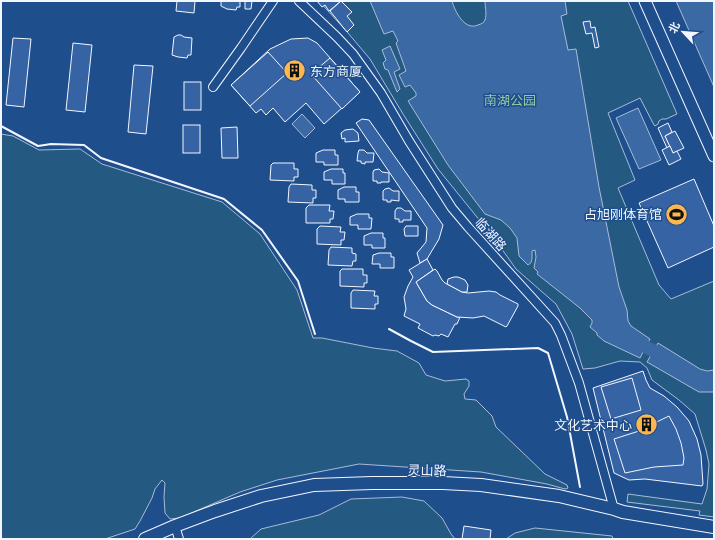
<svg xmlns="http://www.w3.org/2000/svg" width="715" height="540" font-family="Ubuntu,'Noto Sans SC',sans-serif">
<rect width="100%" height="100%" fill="#1f4e8c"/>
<g fill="#245a82" stroke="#a8bbd7">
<polygon points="319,1 628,1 677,114 666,119 662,119 659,121 658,124 655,126 654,125 640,98 608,113 635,180 618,188 659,285 671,299 714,281 714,517 699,515 700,511 627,502 628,494 702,504 707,489 709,464 706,450 695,414 679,400 652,380 647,368 640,362 620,361 595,368 583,369 572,334 556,304 516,269 494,238 438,169 403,114 370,59 348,33"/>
<polygon points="1,134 13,136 39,150 80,149 102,164 222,202 260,234 297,290 313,338 322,338 373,348 397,351 419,363 426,375 445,381 466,379 469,381 469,386 464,394 465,399 476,400 492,416 496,427 545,474 567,485 568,488 565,489 547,484 481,472 359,464 277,480 240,492 180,518 170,519 165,513 164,497 165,483 162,480 155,489 152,498 140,521 135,529 105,539 1,539"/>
<polygon points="402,497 424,501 442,518 451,534 455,539 250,539 261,529 319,515 351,499"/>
<polygon points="535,528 612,536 613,539 506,539 515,533"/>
</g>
<g fill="#3b69a3" stroke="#a8bbd7">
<path d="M370,1h82c3,11 13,30 26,24 3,-1 6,-2 7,-5 2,-6 0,-13 0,-19h80l2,13 -6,2 7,34 8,-1 23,138 20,100 8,23 1,11 3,5 19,13 -10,19 -36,-17 -7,-6v-2l-7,-6 2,-4v-3l-12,-12 -43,-34 1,-2 -4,-4 2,-11 -1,-7 -3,1c0,5 1,12 -4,14l-9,-9 -2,-18 -7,-10 -9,-8 -16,-6 -37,-49 -40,-64 8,-5v-3l-6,-8 -5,2 -6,-12 7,-4 -10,-28 2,-2 -5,-10 -9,3z"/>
<polygon points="676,1 714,1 714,87"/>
<polygon points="390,46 400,69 394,72 400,89 397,92 388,70 385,69 383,63 386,60 382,50"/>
<polygon points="638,108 661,160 639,169 616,118"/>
<polygon points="302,114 315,128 305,138 292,124"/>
<polygon points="658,343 700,369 707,371 714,370 714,392 699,392 647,362"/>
</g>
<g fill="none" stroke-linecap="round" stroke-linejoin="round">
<polyline stroke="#3b69a3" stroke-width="13" points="646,347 669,359"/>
</g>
<g fill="#3563a3" stroke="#f2f6ff">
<polygon points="177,1 195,1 194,13 176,11"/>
<polygon points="221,1 240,1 240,7 237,7 236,10 227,9 221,6"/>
<polygon points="245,1 252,1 251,9 245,9"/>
<polygon points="317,1 341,1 329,11 325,5 322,7"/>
<polygon points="341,1 352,12 347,16 354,25 347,32 330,11"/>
<polygon points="590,21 591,28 595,27 599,47 595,48 592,33 586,34 583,22"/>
<polygon points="178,35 181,35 184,37 192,38 191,55 188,55 187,58 178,57 172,55 174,37"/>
<polygon points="13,38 31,39 24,107 6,105"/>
<polygon points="308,38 317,43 360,92 324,124 306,103 285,122 273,108 266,115 261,109 256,113 231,85 270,49 291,39"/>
<polygon points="73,43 92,45 85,112 66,110"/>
<polygon points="268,52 287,73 250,106 231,85"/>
<polygon points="330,58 360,92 342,109 311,74"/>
<polygon points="134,65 153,66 146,134 128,132"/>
<rect x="184" y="82" width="17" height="28"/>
<polygon points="362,119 369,120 443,225 439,239 427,259 420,263 417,253 426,242 427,228 356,123"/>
<polygon points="668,123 672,132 665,136 670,146 667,148 658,128"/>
<rect x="183" y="125" width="17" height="28"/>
<polygon points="237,127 238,158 222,158 221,128"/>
<polygon points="353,129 358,133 359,141 345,142 345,138 342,139 341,133 345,130"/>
<polygon points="675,131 684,148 673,153 665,136"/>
<polygon points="670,146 673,153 677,151 681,159 669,165 662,150"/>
<polygon points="323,150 335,150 335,155 338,155 338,165 324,165 324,162 316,162 316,153"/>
<polygon points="359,150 364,150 367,153 374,153 373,162 365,162 365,164 361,163 361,161 357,161 358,153"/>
<polygon points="273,163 294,163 294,169 298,169 298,177 294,177 294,181 270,180 271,165"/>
<polygon points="331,169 343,169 343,173 345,173 345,184 332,184 332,180 324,180 324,172"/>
<polygon points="379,169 382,172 389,173 389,182 381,182 381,183 377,183 377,181 373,181 373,172 374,170"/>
<polygon points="694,179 714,226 714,247 668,268 639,203"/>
<polygon points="291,184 312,185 312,190 316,190 316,198 313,198 313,203 288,202 289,187"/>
<polygon points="344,187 356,187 356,192 359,192 359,202 345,202 345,199 338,199 338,190"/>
<polygon points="389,188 393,191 399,191 399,201 391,200 391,202 387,202 387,200 383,200 383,191 385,189"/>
<polygon points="309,205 330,205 329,211 334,211 333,219 330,219 330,223 306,223 306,208"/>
<polygon points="397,208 401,208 405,211 411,211 411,220 403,220 403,222 399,222 399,219 395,219 395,211"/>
<polygon points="357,214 369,214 369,218 372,218 371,229 358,229 358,225 350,225 350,217"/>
<polygon points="320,226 341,227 340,232 345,232 344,240 341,240 341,245 317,244 317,229"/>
<polygon points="406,226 418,226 418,236 405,236 404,229"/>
<polygon points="371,233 383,233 383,238 385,238 385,248 372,248 372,245 364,245 364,236"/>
<polygon points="331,247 352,248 352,253 356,254 356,261 353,261 352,266 328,265 329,250"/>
<polygon points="379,253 391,253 391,257 394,257 394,268 380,268 380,264 372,264 373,255"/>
<polygon points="427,259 433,270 416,282 427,301 432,305 457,317 460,317 457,324 455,324 448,337 441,334 439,336 435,335 433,336 418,328 420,324 404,316 406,309 404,297 408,286 413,277 409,270"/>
<polygon points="342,269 363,269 363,275 367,275 367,283 364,283 364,287 340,286 340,271"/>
<polygon points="435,269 437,271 442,280 445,283 462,292 468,293 489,291 496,292 500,295 518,304 518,306 507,326 506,327 484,316 473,318 457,317 432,305 427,301 416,282"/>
<polygon points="454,277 458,277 465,280 468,285 467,292 462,292 447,284 448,279"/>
<polygon points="353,290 375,291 374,296 378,296 378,304 375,304 375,309 351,308 351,293"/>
<polygon points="643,371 646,380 650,388 664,396 677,407 689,421 697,439 701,455 703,484 702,486 645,479 629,480 614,473 593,388"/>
<polygon points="632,378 641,410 611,419 601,387"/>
<polygon points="669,416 676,429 681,443 684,458 683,465 654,467 625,473 614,439 636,432"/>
<polygon points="464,526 491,530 490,539 462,539"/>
</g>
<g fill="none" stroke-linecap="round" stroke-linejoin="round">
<defs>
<g id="minor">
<polyline points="299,1 337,37 353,54 381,93 409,141 452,208 468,227 555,323 561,335 579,383 614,509"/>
<polyline points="213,87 241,48 273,1"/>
<polyline points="175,526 179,539"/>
</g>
<polyline id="major" points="645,1 714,156"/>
<polyline id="highway" points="145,539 175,526 215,511 261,496 314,485 372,483 443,483 481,485 559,496 614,509 623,512 714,527"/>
</defs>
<use href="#minor" stroke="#f2f6ff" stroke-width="10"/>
<use href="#major" stroke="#f2f6ff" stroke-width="13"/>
<use href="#highway" stroke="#f2f6ff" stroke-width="14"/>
<use href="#minor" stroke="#1f4e8c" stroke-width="8"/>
<use href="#major" stroke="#1f4e8c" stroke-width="11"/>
<use href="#highway" stroke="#1f4e8c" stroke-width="12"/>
<g stroke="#f2f6ff" stroke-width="2">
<polyline points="1,126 38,146 51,144 84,145 101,158 224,199 262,230 298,281 315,334"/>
<polyline points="389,329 411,341 433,352 538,348 548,353 567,417 580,487"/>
</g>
</g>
<defs>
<symbol id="building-disc" viewBox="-11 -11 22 22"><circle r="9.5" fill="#ffb74d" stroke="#1f4e8c"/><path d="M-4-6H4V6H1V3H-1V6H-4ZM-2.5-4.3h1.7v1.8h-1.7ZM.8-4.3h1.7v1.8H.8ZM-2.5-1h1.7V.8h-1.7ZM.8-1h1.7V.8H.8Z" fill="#111"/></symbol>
<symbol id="stadium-disc" viewBox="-11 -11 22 22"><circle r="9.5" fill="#ffb74d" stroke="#1f4e8c"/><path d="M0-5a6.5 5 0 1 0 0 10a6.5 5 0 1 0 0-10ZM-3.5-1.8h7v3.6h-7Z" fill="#111"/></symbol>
</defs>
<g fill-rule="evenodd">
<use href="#building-disc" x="282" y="58" width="25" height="25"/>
<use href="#stadium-disc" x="664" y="202" width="25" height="25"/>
<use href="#building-disc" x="634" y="412" width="25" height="25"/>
</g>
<g text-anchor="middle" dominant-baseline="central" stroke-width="3" stroke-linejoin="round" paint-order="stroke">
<g font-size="13" fill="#f2f6ff" stroke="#1f4e8c" text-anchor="end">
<text x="310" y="71" text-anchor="start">东方商厦</text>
<text x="662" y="214">占旭刚体育馆</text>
<text x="632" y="425">文化艺术中心</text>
</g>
<g font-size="13" fill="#97c8a6" stroke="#1f4e8c">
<text x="510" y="100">南湖公园</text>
</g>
<g font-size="13" fill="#f2f6ff" stroke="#1f4e8c">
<text transform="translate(491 234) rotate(48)">临湖路</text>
<text transform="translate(427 470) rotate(1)">灵山路</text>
</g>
</g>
<rect width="715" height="540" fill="none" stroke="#f2f6ff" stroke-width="4"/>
<g transform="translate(683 32) rotate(296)" stroke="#1f4e8c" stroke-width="3" paint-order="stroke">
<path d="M0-3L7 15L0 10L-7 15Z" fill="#f2f6ff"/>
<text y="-6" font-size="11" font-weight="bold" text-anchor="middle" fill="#f2f6ff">北</text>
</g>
</svg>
